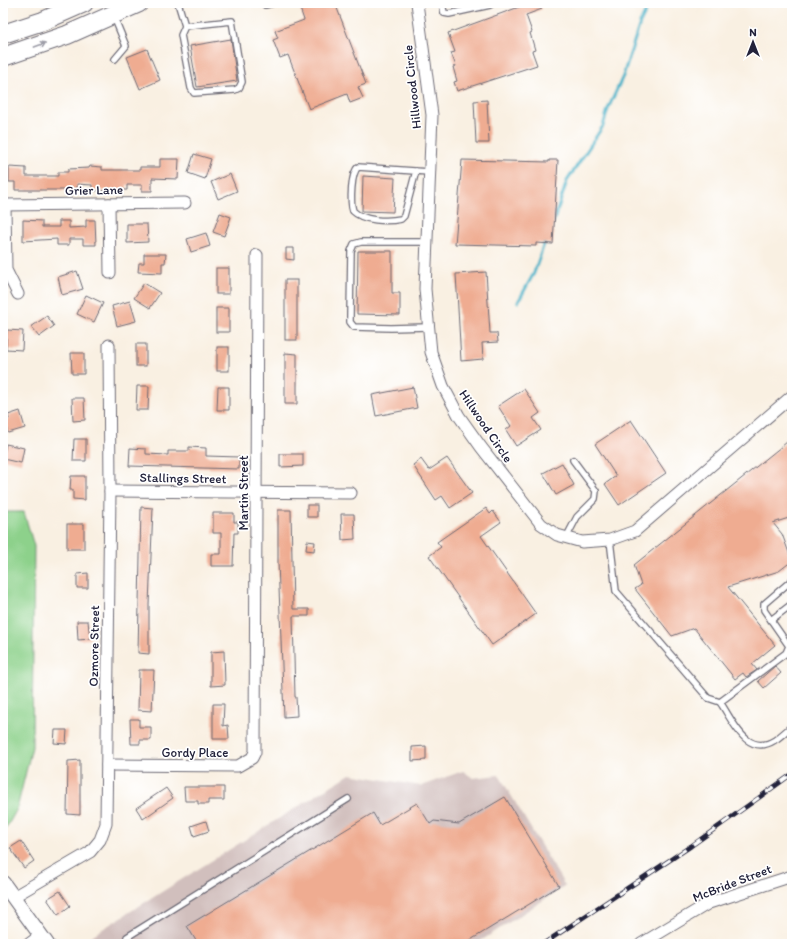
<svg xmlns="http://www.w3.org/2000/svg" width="795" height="947" font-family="Itim,sans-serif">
<rect width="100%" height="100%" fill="#fff"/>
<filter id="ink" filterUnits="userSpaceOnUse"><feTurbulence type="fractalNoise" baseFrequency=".025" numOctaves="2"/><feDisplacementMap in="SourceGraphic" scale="8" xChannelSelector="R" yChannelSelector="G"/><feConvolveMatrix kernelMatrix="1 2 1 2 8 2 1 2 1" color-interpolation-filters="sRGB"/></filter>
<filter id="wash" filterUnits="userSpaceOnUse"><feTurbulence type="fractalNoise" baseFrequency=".012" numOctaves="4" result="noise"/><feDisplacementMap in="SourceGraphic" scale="16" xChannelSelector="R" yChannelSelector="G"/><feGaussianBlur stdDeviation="0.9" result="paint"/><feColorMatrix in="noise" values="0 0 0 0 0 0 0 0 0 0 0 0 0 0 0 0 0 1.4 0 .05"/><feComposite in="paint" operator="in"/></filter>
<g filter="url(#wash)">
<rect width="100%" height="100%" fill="#f9f0e2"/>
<polygon fill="#d1bfbd" points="463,771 473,778 499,775 565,886 476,944 88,944 85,940 350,774 421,786"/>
<polygon fill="#8dd18b" stroke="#587a63" points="3,512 24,512 34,546 32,747 17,809 3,834"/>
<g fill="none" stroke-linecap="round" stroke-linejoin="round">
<g stroke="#4bb3c9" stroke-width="3">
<polyline points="553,223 567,181 603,126 608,109 623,76 640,23 650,3"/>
<polyline points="518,302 534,273 545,241"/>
</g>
</g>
<g id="blocks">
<g fill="#efac91">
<polygon points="298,3 335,3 366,84 358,87 363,98 350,103 347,94 309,109 288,55 280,58 273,40 278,38 275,31 304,20"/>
<polygon points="530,3 540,3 542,9 526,15 532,32 530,33 535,50 532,51 537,65 457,91 454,82 457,81 453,67 456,66 451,53 455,52 448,33"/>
<polygon points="231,39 237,81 197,87 190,46"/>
<polygon points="147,49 160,80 140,89 127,57"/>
<polygon points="487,100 489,143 476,143 474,101"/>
<polygon points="194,154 211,159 205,179 188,173"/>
<polygon points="160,159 179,159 178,179 152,178 152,191 142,191 142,185 127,185 127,190 92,191 92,185 77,184 77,190 15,190 15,182 9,182 9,167 26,168 26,176 58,176 58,172 68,172 68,169 89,168 90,166 102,167 102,170 140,170 140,167 160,167"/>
<polygon points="462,160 549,162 549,160 558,160 553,244 536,243 536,246 455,244"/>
<polygon points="230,174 237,191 218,199 211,182"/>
<polygon points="363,176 395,178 393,212 362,211"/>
<polygon points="220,213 231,217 224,236 213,232"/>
<polygon points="23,220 42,221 42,227 59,227 59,221 69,221 69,228 86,227 86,220 95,220 96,245 83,245 83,239 69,239 69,245 57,245 57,239 23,241"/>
<polygon points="127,224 147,224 148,242 127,243"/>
<polygon points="206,233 210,246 191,252 187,239"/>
<polygon points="286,248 294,248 294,260 286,259"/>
<polygon points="358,251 392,251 392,293 400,293 400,315 357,314"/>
<polygon points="144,254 166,254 165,263 162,263 162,273 138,272 139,263 144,263"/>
<rect x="216" y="268" width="13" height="26"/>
<polygon points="77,271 83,289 62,295 58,277"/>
<polygon points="486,272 490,333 497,333 498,342 482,343 483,359 461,361 456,274"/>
<rect x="285" y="280" width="12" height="60"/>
<polygon points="144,283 160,293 150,308 134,298"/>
<polygon points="86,295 103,303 94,322 77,314"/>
<polygon points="130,301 136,321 117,326 112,306"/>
<rect x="216" y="308" width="13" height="24"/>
<polygon points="47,316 54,326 39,337 31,327"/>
<polygon points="7,330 23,331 22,350 6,349"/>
<rect x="136" y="344" width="10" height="22"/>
<rect x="217" y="347" width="12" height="24"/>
<polygon points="71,353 84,353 84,374 72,374"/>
<polygon points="285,353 297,354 297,404 285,404"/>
<polygon points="137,386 149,386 148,410 136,410"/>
<polygon points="218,387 229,387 229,410 217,410"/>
<polygon points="413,387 417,408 376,416 372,395"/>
<polygon points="524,389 540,413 533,418 541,430 516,446 506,430 511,426 498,406"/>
<polygon points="72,398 84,398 85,420 73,421"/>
<polygon points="20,411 25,428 8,433 4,420 9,419 8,415"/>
<polygon points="631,420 666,473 619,505 605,484 616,476 595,444"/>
<polygon points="792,438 792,517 773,523 782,534 792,561 779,571 728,587 775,645 752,664 757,670 746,677 743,673 735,679 694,628 672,636 635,589 641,585 634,565"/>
<polygon points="74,439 86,439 86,461 73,461"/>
<polygon points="6,444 24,448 21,463 3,459"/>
<polygon points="189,447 206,448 206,456 239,457 239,469 129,466 130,448 146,449 146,454 168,455 168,451 189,451"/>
<polygon points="280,454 303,454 303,466 280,467"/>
<polygon points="447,458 472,493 450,508 442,496 436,500 413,465 421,459 429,470"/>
<polygon points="562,463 574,485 556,495 543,473"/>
<polygon points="71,476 85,476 85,500 73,499 73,490 70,490"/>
<rect x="307" y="505" width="10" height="12"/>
<polygon points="141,507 153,508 149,604 149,654 138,653"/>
<polygon points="486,508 490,514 493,511 501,522 481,536 536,614 492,645 429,556 441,547 437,542"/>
<polygon points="278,510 291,510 293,609 309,609 309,616 293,616 295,697 296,697 297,716 284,717 278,562"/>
<polygon points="213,513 234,513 234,522 238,522 238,533 234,533 233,566 211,566 211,554 221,554 221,533 213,533"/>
<polygon points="341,514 354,514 355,539 342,540"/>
<rect x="67" y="524" width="17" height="25"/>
<polygon points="307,541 315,542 314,551 306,550"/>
<polygon points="88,573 88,588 77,588 77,574"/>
<polygon points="77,621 88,621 90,639 78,640"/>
<polygon points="224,651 225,685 211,686 211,652"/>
<polygon points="775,666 781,673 764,688 758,681"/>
<polygon points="139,670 154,670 152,711 138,710"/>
<polygon points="213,704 224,704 223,726 228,725 229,739 213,739"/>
<polygon points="130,719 139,719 139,727 151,727 151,740 140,740 140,744 131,744"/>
<polygon points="55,730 67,730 66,744 54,743"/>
<polygon points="426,746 426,760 412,761 412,747"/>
<polygon points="80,760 80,815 67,814 68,761"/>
<polygon points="184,787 224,787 224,800 208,800 208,804 198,804 198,801 185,801"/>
<polygon points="166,788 173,798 143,819 136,808"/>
<polygon points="505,797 559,886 464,944 198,944 187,926 373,813 380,825 417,803 430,824 434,821 459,824"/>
<polygon points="206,821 209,831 194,836 191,826"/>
<polygon points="21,841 34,861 24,868 10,848"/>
<polygon points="60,891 70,906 58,915 47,899"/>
</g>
</g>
</g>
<g filter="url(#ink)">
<use href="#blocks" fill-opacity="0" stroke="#6d6a75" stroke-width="1"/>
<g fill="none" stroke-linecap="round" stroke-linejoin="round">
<defs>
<g id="service">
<polyline points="178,3 185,26 181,35 191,88 194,93 235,90 239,88 242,82 232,21 185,26"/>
<polyline points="263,3 265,5 273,3"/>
<polyline points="442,3 444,13 449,14 490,5 493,3"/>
<polyline points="114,17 126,46 115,59"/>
<path d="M416,171l-12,45 -3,3c-14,3 -38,2 -48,-8 -3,-9 -2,-38 5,-44l71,5"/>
<polyline points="427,242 361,242 354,244 351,251 350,315 350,322 354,327 391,328 428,327"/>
<polyline points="566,538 577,517 595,499 596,491 573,460"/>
<polyline points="610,540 616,591 708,698 720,702 786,653 789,646 764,610 764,604 792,580"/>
<polyline points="771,620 792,604"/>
<path d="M720,702c13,19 27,56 55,38 6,-4 12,-10 17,-14"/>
<polyline points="126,944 127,937 348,799"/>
</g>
<g id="minor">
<polyline points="417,3 432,115 425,289 431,352 443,386 459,416 481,447 541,524 557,535 582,542 610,540 635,531 792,396"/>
<polyline points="109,204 110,273"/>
<polyline points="3,205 185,203"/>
<polyline points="5,205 6,270 18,294"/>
<polyline points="110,491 351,493"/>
<polyline points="107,765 238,766 252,758 255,752 257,255"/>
<polyline points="13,897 90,852 100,840 106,824 110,491 109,345"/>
<polyline points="29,944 41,935"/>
<polyline points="641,944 709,903 792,876"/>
</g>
<polyline id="tertiary" points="3,883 47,944"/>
<g id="primary">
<polyline points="3,34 43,21 84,3"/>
<polyline points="3,57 67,35 139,3"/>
</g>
</defs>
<use href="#service" stroke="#6d6a75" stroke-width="8"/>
<use href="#minor" stroke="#6d6a75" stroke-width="13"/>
<use href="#tertiary" stroke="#6d6a75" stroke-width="16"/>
<use href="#primary" stroke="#6d6a75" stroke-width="20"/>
<use href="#service" stroke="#fff" stroke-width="5.5"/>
<use href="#minor" stroke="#fff" stroke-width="11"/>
<use href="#tertiary" stroke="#fff" stroke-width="14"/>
<use href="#primary" stroke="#fff" stroke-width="18"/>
<defs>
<polyline id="rail" points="543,944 691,846 792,774"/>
</defs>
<use href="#rail" stroke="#22223b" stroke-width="4.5"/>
<use href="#rail" stroke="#fff" stroke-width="3" stroke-dasharray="9" stroke-linecap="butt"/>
</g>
<defs><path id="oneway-shaft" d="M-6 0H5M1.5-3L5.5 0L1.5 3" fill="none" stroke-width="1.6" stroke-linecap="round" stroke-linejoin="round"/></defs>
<use stroke="#9c9ca7" href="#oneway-shaft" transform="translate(40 45) rotate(-20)"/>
</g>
<g text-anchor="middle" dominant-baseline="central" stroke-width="3.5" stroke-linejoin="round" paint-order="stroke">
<g font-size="13" fill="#22223b" stroke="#fff">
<text transform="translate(412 87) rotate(-96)">Hillwood Circle</text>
<text transform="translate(94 190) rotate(-1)">Grier Lane</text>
<text transform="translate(486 426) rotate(56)">Hillwood Circle</text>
<text transform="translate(183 478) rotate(1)">Stallings Street</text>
<text transform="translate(243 493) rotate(-90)">Martin Street</text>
<text transform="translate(94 646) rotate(-89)">Ozmore Street</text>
<text x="195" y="752">Gordy Place</text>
<text transform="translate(732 883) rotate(-21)">McBride Street</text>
</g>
</g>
<rect width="795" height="947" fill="none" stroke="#fff" stroke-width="16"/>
<g transform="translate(753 42)" stroke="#ffffff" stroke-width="3" paint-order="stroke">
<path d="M0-3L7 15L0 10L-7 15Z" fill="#22223b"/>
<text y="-6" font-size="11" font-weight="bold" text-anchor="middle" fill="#22223b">N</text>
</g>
</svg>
